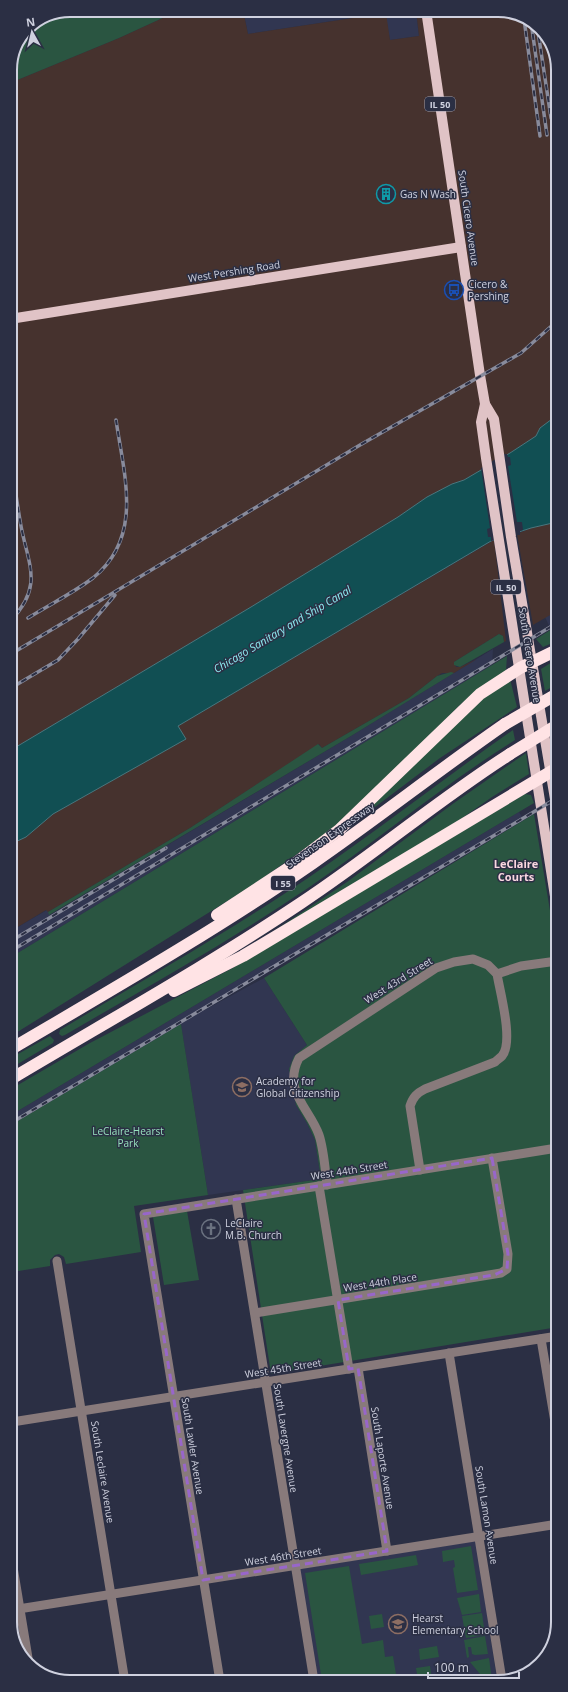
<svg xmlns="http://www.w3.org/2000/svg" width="568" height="1692" font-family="'Open Sans',sans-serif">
<rect width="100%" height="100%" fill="#2b2f44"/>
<g fill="#313651">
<polygon points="243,10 416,10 419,36 390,40 385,13 248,34"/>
<polygon points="557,611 557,626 551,630 545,617"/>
<polygon points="493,649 492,665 11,957 11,931 47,910 50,915 351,736"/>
<polygon points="519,812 524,820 201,1012 264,978 307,1045 294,1056 296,1105 307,1123 315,1140 321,1179 208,1195 181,1025 11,1125 11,1115"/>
<polygon points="476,1541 497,1680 317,1681 299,1569"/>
<polygon points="528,1670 513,1680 505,1680 504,1674"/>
</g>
<g fill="#46322e">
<polygon points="180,10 243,10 248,34 386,13 390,40 419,36 416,10 502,10 537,25 556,55 556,416 540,428 536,436 510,453 464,480 452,484 427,497 398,517 251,607 11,750 10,83 119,38"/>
<polygon points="557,522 557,611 533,625 517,534 531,528"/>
<polygon points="494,540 506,641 504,642 503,636 499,634 454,662 456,667 460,667 477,659 454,673 442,673 437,676 409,698 322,748 319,744 190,828 48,912 46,910 11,931 11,844 26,837 53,814 185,738 178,726"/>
</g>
<g fill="#2a5541">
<polygon points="70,10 180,10 119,38 10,83 10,67 28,28"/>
<polygon points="557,626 557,641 543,647 536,639"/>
<polygon points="499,634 503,636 504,642 460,667 454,665 454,662"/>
<polygon points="507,656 506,670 462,703 338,825 253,885 11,1036 11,957"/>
<polygon points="557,659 557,684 545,691 541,669"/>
<polygon points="451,672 454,673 351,736 49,915 48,912 190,828 318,744 322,748 409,698 437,676"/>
<polygon points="510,679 517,707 440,758 342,832 472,706"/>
<path d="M513,730l2,10c-72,45 -137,100 -207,148 -78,53 -161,99 -243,147l-3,1 -3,-2 1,-4c75,-45 151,-88 224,-136 79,-52 152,-110 229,-164z"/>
<polygon points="526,753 529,774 492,797 458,821 259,941 347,882 454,803"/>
<polygon points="525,794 531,795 534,803 11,1115 11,1089 90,1043 231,969"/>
<polygon points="534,814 557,953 558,1327 271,1374 243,1190 321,1179 315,1140 307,1123 296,1105 289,1069 294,1056 307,1045 264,978"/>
<polygon points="181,1024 208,1195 134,1206 141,1252 66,1264 64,1257 59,1254 55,1255 50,1260 50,1266 12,1272 11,1125"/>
<polygon points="50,1036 54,1040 53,1043 11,1068 11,1058"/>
<polygon points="187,1211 199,1280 164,1285 153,1217"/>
<polygon points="12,1276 17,1310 12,1311"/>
<polygon points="471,1546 478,1590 457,1593 453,1568 455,1567 454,1560 443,1562 442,1551"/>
<polygon points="416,1555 418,1565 361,1575 359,1564"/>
<polygon points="349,1566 362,1644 383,1640 385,1657 393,1656 397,1680 322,1681 305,1573"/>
<polygon points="479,1594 481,1612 462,1615 457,1598"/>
<polygon points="482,1613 485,1635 466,1638 462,1616"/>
<polygon points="382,1614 384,1627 371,1629 369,1616"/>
<polygon points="485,1636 488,1654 475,1655 472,1654 471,1647 468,1647 469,1657 467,1658 464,1640"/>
<polygon points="437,1646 439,1657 420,1660 419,1649"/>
<polygon points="489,1658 492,1680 485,1680 470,1662"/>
<polygon points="430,1666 432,1680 418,1680 416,1668"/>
</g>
<polygon fill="#114f53" stroke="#4a767d" points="556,416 557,522 531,528 491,541 178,726 186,739 53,814 26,837 11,844 11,750 251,607 398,517 427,497 452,484 464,480 510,453 536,436 540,428"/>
<polygon fill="#2b2f44" points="504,454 507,454 508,457 510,457 511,465 508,466 517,522 522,522 523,530 520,531 520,535 518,535 491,541 491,537 488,537 487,529 490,528 481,468"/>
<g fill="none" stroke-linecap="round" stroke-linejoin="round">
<g stroke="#887a7b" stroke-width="9">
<polyline points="497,974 521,966 557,961"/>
<path d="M327,1185c-2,-16 -3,-35 -8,-50 -9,-26 -37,-44 -20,-77l137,-90 18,-6 19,-3 15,6 9,9c3,18 17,68 5,82 -2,2 -5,4 -7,6l-70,27c-8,4 -12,8 -15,17l10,64"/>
<polyline points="319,1186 349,1369"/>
<polyline points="236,1199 314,1681"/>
<polyline points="57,1261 125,1682"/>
<polyline points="255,1313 501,1273 507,1269 508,1254 492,1158"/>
<polyline points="541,1339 558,1440"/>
<polyline points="449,1353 502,1680"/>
<polyline points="358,1368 387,1551"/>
<polyline points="12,1422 558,1336"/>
<polyline points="12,1561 29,1664"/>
<polyline points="12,1610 558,1524"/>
<polyline points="220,1681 144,1214 557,1148"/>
</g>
<g stroke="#e0c3c6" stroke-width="10">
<polyline points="426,10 480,375 485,404 494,419 511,537 557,811"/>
<polyline points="10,319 461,247"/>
<polyline points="485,404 481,422 486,458 557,909"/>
</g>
<g stroke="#ffe3e5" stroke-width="12">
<polyline points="217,915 293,865 339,830 480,694 520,668 557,650"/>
<polyline points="174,991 243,956 557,768"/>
<path d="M11,1049c102,-60 205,-119 302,-186 65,-45 127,-94 192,-139"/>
<path d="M11,1079c97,-58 196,-113 290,-176 71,-47 137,-103 209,-149"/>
</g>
<defs>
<g id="rail">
<polyline points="524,19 540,136"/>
<polyline points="531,22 547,135"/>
<polyline points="537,25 551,118"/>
<path d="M11,459c3,22 6,45 10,67 7,38 23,60 -10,94"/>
<path d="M28,618c21,-13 45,-25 65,-40 51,-41 31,-103 23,-158"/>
<polyline points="11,654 360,445 521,353 556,322"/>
<polyline points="11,688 58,660 78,639 115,595"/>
<polyline points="11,941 166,848"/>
<polyline points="11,951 557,623"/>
<polyline points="11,1123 557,798"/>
</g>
</defs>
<use href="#rail" stroke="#888b9c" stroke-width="3.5"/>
<use href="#rail" stroke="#2b2f44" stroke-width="2" stroke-dasharray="6" stroke-linecap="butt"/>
<g stroke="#ffe3e5" stroke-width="12">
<polyline points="505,724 557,694"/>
<polyline points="510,754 557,725"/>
</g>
</g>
<path fill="none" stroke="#9866ca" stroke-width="3" stroke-dasharray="8 5" stroke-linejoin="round" d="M492,1158l16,96 -1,15 -13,6 -156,25 11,69 9,-1 29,183 -184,29 -59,-366z"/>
<defs>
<symbol id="building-ring" viewBox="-11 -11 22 22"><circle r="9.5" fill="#2b2f44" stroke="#0f9aa8" stroke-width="1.5"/><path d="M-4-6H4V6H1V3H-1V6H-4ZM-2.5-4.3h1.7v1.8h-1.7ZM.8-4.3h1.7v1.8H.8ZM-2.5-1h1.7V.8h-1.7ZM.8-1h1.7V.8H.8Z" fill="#0f9aa8"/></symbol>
<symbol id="bus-ring" viewBox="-11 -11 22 22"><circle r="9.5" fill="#2b2f44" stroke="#1a4fb4" stroke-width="1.5"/><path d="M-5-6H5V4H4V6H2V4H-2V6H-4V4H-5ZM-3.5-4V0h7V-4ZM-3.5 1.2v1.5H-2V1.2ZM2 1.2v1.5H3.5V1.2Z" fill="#1a4fb4"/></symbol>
<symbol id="school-ring" viewBox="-11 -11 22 22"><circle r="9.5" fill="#2b2f44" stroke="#8d6e63" stroke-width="1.5"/><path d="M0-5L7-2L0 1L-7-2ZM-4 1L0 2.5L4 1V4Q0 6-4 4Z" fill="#8d6e63"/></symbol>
<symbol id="church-ring" viewBox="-11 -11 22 22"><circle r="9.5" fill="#2b2f44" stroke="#6b7280" stroke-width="1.5"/><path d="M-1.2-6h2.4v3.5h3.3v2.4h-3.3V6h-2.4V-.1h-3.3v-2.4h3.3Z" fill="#6b7280"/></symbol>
</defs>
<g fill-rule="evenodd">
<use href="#building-ring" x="375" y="183" width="22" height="22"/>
<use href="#bus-ring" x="443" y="279" width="22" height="22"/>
<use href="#school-ring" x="231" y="1076" width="22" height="22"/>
<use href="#church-ring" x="200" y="1218" width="22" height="22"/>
<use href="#school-ring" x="387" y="1613" width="22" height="22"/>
</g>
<g text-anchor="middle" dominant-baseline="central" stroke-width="3" stroke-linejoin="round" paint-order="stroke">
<g fill="#2b2f44" stroke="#9ea0b0" stroke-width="1">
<rect x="425" y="97" width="30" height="14" rx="3"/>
<rect x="491" y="580" width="30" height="14" rx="3"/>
<rect x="271" y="876" width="24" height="14" rx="3"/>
</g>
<g font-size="9" font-weight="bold" fill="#cfd1df">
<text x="440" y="104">IL 50</text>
<text x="506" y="587">IL 50</text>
<text x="283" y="883">I 55</text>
</g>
<g font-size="10" fill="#cfd1df" stroke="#2b2f44" text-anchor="start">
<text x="400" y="194">Gas N Wash</text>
<text x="468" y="284">Cicero &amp;<tspan x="468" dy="12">Pershing</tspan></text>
<text x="256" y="1081">Academy for<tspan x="256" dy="12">Global Citizenship</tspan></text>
<text x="225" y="1223">LeClaire<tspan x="225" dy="12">M.B. Church</tspan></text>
<text x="412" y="1618">Hearst<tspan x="412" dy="12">Elementary School</tspan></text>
</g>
<g font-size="10" fill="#cfd1df" stroke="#2b2f44">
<text transform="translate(469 218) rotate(82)">South Cicero Avenue</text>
<text transform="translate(234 271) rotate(-9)">West Pershing Road</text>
<text transform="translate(530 655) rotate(81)">South Cicero Avenue</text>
<text transform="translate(330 835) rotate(-35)">Stevenson Expressway</text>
<text transform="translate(398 980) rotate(-32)">West 43rd Street</text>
<text transform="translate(349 1170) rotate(-9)">West 44th Street</text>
<text transform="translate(380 1282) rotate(-9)">West 44th Place</text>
<text transform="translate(283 1368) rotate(-9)">West 45th Street</text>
<text transform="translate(286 1438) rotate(81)">South Lavergne Avenue</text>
<text transform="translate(193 1446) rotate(81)">South Lawler Avenue</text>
<text transform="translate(383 1458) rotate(81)">South Laporte Avenue</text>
<text transform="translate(103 1472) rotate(81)">South Leclaire Avenue</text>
<text transform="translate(487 1515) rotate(81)">South Lamon Avenue</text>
<text transform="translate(283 1556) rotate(-9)">West 46th Street</text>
</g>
<g font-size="10" fill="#97e1bd" stroke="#2b2f44">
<text x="128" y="1131">LeClaire-Hearst<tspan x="128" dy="12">Park</tspan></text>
</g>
<g font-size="11" font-style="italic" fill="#8ceaf0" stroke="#2b2f44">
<text transform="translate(282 629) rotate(-31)">Chicago Sanitary and Ship Canal</text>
</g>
<g font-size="11" font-weight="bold" fill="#f9d7e0" stroke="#2b2f44">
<text x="516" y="863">LeClaire<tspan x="516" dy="13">Courts</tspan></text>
</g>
</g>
<path d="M0 0H568V1692H0ZM70 17H498A53 53 0 0 1 551 70V1622A53 53 0 0 1 498 1675H70A53 53 0 0 1 17 1622V70A53 53 0 0 1 70 17Z" fill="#2b2f44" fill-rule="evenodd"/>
<path fill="none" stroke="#cfd1df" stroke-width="2" d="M70 17H498A53 53 0 0 1 551 70V1622A53 53 0 0 1 498 1675H70A53 53 0 0 1 17 1622V70A53 53 0 0 1 70 17Z"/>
<g transform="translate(32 32) rotate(352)" stroke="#2b2f44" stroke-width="3" paint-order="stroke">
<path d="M0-3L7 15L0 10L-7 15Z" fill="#cfd1df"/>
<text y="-6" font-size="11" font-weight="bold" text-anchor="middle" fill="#cfd1df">N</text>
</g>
<path d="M428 1672v6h91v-6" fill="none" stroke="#cfd1df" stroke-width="2"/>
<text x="434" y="1672" font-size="12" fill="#cfd1df" stroke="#2b2f44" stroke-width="3" paint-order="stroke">100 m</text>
</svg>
